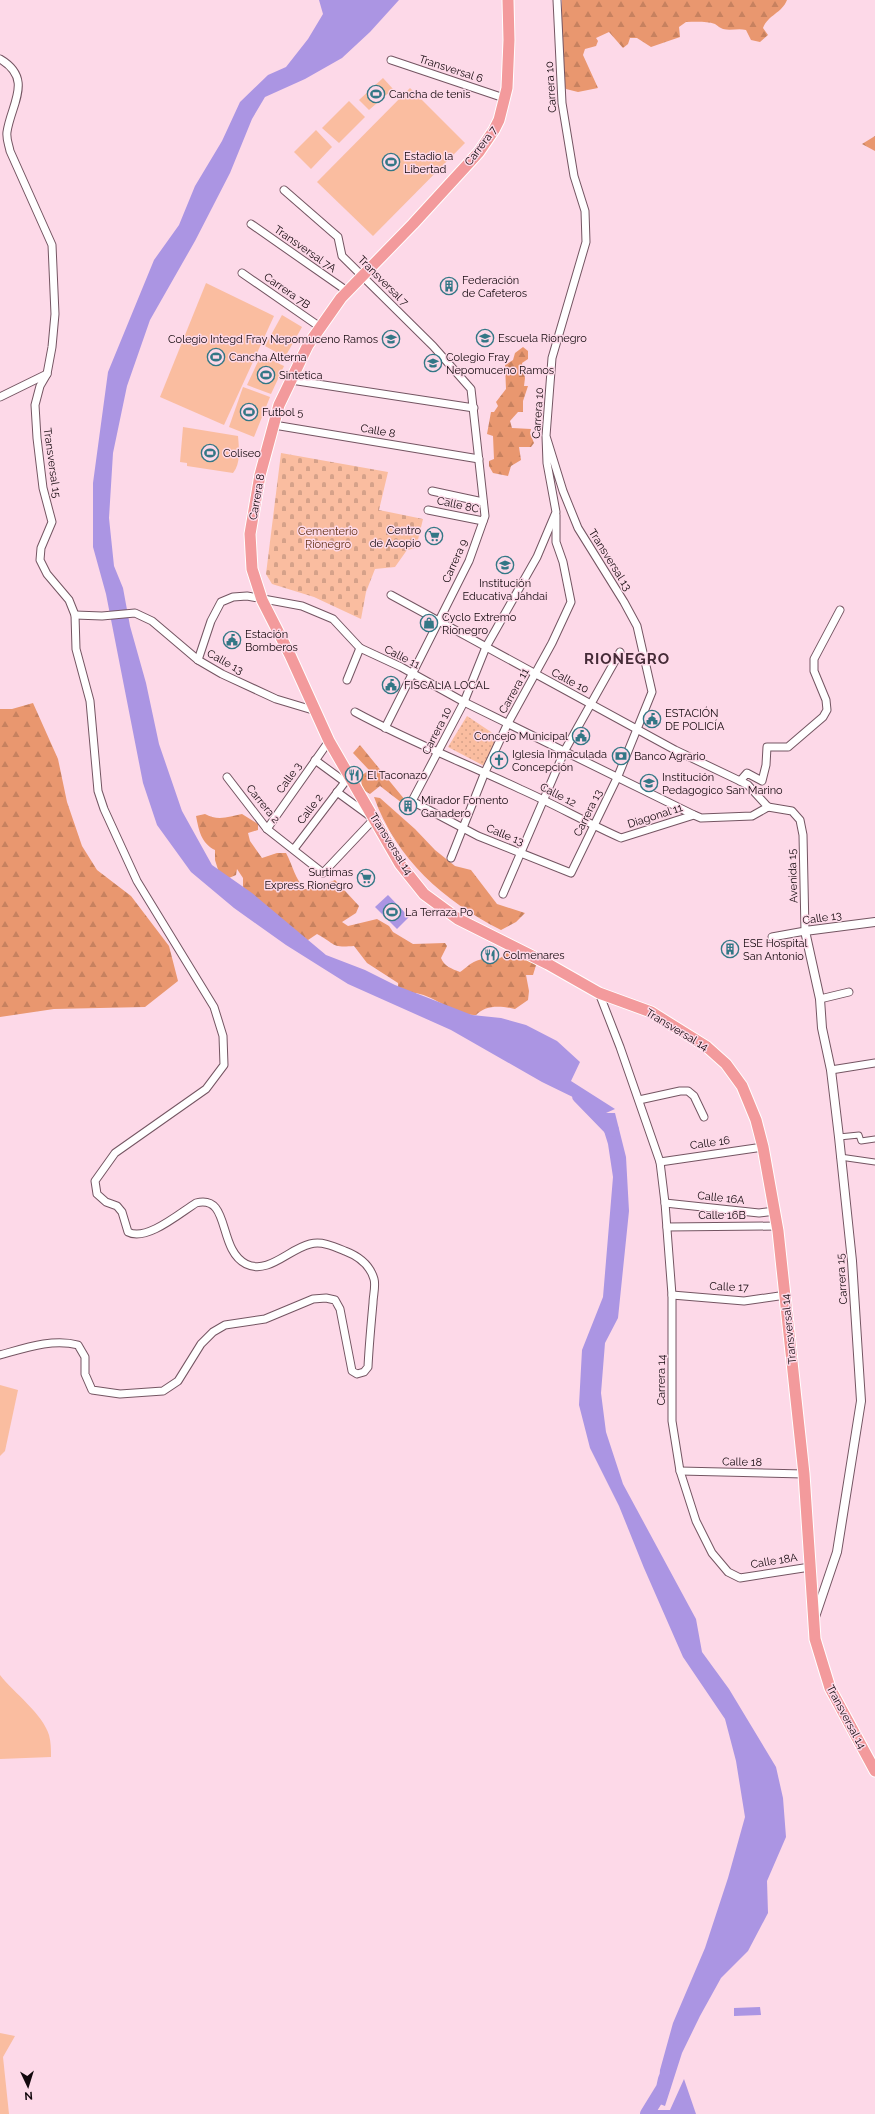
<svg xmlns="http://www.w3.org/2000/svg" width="875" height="2114" font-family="Raleway,sans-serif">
<defs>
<pattern id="forest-firs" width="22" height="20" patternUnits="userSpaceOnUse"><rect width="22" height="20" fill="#e9976f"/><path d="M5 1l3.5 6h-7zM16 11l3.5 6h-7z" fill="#c7815f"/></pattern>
<pattern id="cemetery-stones" width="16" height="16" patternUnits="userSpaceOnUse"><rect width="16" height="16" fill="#fabda0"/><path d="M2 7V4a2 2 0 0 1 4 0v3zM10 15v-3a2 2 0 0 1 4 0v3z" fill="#d5a189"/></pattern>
<pattern id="park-dots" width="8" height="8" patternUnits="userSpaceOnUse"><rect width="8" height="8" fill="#fabda0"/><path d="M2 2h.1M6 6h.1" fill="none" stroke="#d5a189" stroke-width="1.8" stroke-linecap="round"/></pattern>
</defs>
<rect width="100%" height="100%" fill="#fdd9e8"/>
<g fill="#fabda0">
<polygon points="383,78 393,89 369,110 359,100"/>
<polygon points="410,88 465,143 373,236 317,182"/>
<polygon points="349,101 365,117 339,143 322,128"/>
<polygon points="316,130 332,147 311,169 294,152"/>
<polygon points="206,283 274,316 224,425 160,397"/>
<polygon points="282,315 302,327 285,357 265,346"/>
<polygon points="261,355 284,366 271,394 247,385"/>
<polygon points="243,387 270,397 254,437 229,427"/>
<path d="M183,427l55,9c1,12 3,28 -5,37l-46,-7v-3l-7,-1z"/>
<polygon points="0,1385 18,1390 5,1451 0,1456"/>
<path d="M0,1675c14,18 43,39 49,60 2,7 2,15 2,22l-51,2z"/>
<polygon points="0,2033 15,2036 3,2057 9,2114 0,2114"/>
</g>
<g fill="url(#forest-firs)">
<path d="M562,0h225c-5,13 -19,15 -24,28l5,7 -8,7 -9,-2 -5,-10c-8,-2 -15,1 -23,-1 -3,-1 -5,-3 -8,-5 -9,-3 -20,-2 -29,-2l-7,5 1,10 -29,10 -14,-9h-7l-2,6 -5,4 -14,-16 -13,6 2,3 -2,5 -11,3 -2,6 15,33 -20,4 -12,-3 -4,-8z"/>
<polygon points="875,136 875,151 862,144"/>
<polygon points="523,347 528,351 528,359 522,363 525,378 524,386 528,386 523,401 523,412 518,412 510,421 512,428 531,429 530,433 534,443 531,447 519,447 521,460 511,466 508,476 493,473 489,466 489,461 494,459 493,436 487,434 491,412 494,412 498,406 496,402 506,389 505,365 513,360 515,353"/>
<polygon points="33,703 58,759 67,802 82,846 97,870 131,896 169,946 178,981 145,1007 54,1009 0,1017 0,709 12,709"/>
<polygon points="360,745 405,800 402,803 380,786 370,794 362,789 361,776 369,770 353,753"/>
<path d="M374,797l6,1 35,31 20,21 20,16 16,4 26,34 28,9 -9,9 -15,8c-57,-29 -105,-71 -127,-133z"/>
<path d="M205,814c12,7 24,3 37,0l16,10v6l-10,3 2,8 12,17 15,-5h9c7,13 9,26 19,36h10l20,-9 24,26 -3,7 -14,9 6,4 29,-7 12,7 4,6 20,12 32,-1 2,3 -6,12c3,8 11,11 19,14 5,-3 10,-9 16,-11 11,-6 19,6 32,-10l6,7h12l11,4 -4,13h-7l3,16 -1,9 -13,9c-13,-3 -29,-5 -39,6 -21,1 -39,-18 -60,-22l-5,6 -13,-8v-8l-31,-20 -13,-17c-24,2 -18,-2 -37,-12l-9,6h-11l-54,-53v-9l-6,-9 -1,6 -7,3 -9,-2 -5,-16v-10c-14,-7 -16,-19 -19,-34z"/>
</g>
<polygon fill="url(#cemetery-stones)" points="281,453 388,472 379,510 423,519 416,548 407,550 395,567 375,569 366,592 361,619 314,597 272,584 266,574"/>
<polygon fill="url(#park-dots)" points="467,716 500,738 488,768 448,747"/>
<g fill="#ab95e3">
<polygon points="319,0 399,0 370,32 342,58 305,79 265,97 252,119 230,173 195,241 150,320 127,386 113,453 109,518 114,566 123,588 130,626 146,683 159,744 182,811 212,865 252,893 326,955 365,970 395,985 472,1015 501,1018 526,1025 557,1041 580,1062 571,1081 615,1109 606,1113 615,1113 626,1157 629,1211 618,1318 605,1343 601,1393 606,1432 623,1484 696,1619 702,1652 729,1689 776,1767 783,1798 786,1837 767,1881 768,1913 748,1951 721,1978 700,2016 682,2053 665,2106 657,2103 660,2070 673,2023 705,1948 728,1878 745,1817 736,1761 725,1719 683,1657 644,1568 619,1506 590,1448 579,1405 582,1350 603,1297 613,1177 608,1144 599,1115 583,1102 542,1082 451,1030 348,984 286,945 234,908 191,872 157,825 143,783 106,594 93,547 93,483 108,372 154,260 179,225 195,186 222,141 240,102 268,75 286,67 308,39 323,14"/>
<polygon points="388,895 409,917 397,929 375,907"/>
<polygon points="760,2007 761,2015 734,2016 734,2008"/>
<polygon points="684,2079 696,2114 653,2114 655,2110 670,2110"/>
</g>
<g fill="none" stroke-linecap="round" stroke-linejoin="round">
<g stroke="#ab95e3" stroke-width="14">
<polyline points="579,1096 612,1130"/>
<polyline points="647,2114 663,2088 665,2079"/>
</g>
<defs>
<g id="pedestrian">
<polyline points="839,1137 859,1135 861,1141 875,1139"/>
<polyline points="840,1157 875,1162"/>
</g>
<g id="minor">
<path d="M0,59c34,20 11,45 7,73 -1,7 2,13 3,19l42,94 3,69 -3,33 -5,27 -7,12 -5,19 2,33 6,50 9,34 -11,26 -1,12 7,14 22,26 6,15 1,34 14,52 8,90 6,18 33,72 77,126 9,29 1,29 -18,24 -91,64 -20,28 2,13 9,8 11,4 5,6 6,20c18,10 52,-19 68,-29 35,-9 21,46 50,61 22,11 43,-15 64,-20 12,-3 23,2 35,7 13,5 25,14 29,28 2,7 -1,17 -1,24 -2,22 -4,43 -5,64l-4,5 -7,2 -5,-3 -12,-62 -5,-9 -9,-2 -13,1 -48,20 -40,6 -12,7 -12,12 -23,37 -15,10 -43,3 -28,-4 -7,-16v-17l-7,-12c-25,-7 -53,3 -78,10"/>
<polyline points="391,60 504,98"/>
<polyline points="284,190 338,237 342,256 433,346 471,389 485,516 469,561 385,728"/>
<polyline points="251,224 347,291"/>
<polyline points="242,273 320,327"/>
<polyline points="291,380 474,408"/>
<polyline points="0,397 47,374"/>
<polyline points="274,425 479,459"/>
<polyline points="546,436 563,491 578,528 624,602 637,626 652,692 618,776 571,873 478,836 412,801 464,702 486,647 537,557 556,512 547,463 546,436 552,358 586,242 585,211 574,176 562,103 557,0"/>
<polyline points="432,491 483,502"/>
<polyline points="428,510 483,521"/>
<polyline points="391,595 675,750 740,781 748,785 768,807"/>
<polyline points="75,615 102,616 135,613 152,621 198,660 222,674 276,699 316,711"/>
<polyline points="198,660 211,621 221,602 233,597 247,596 302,606 333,619 360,648 401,667 464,702 694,815 701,818 752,816 768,807"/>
<polyline points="347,680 360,648"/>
<path d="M355,712c53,29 110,51 165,77 34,15 67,34 101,49l73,-23"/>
<polyline points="227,777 267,829 323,873 374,819 337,792"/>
<polyline points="740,781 747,773 762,781 766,765 767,747 788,747 823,717 827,710 826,700 814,671 814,659 840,610"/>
<polyline points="768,807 792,811 800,820 803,835 805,931 772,937"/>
<polyline points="267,829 329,741"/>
<polyline points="294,849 345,782 315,760"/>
<polyline points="451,858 485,772 508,723 552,643 571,602 563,562 556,542 556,515"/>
<polyline points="503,894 565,750 620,652"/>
<polyline points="599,993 620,1047 660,1162 665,1203 672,1295 672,1421 680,1471 696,1521 712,1553 728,1572 740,1578 810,1567"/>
<polyline points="820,999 849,992"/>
<polyline points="831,1070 875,1063"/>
<polyline points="639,1100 680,1091 688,1091 694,1096 704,1117"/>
<polyline points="660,1162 763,1147"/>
<polyline points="665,1203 759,1213 775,1211"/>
<polyline points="667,1227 777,1226"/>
<polyline points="672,1295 744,1301 786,1295"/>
<polyline points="680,1471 804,1474"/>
</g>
<polyline id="tertiary" points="815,1617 837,1552 861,1401 852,1261 839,1137 831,1070 822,1028 820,999 805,931 875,922"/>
<polyline id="trunk" points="508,0 509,40 507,88 499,120 494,130 479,152 413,224 341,298 308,345 279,405 260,475 250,534 252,569 262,600 290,655 329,741 400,864 424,894 458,919 548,964 599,993 651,1012 707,1047 726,1064 742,1086 756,1120 763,1147 778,1231 804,1474 815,1639 830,1688 875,1771"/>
</defs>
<use href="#pedestrian" stroke="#745562" stroke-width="7"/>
<use href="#minor" stroke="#745562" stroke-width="9"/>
<use href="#tertiary" stroke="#745562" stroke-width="10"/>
<use href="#trunk" stroke="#fff" stroke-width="13"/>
<use href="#pedestrian" stroke="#fff" stroke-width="5"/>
<use href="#minor" stroke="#fff" stroke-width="7"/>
<use href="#tertiary" stroke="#fff" stroke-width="8"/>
<use href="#trunk" stroke="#f39a9c" stroke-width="11"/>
</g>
<defs>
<symbol id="stadium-ring" viewBox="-11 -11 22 22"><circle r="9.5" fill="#fdd9e8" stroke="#337786" stroke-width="1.5"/><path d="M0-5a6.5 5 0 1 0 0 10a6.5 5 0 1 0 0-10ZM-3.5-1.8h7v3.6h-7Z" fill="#337786"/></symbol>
<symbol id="building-ring" viewBox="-11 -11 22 22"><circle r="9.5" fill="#fdd9e8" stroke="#337786" stroke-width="1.5"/><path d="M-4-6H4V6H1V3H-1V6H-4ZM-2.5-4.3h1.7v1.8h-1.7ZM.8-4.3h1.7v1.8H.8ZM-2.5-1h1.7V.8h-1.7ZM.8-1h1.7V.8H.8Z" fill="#337786"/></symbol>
<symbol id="school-ring" viewBox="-11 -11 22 22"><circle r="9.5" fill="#fdd9e8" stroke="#337786" stroke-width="1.5"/><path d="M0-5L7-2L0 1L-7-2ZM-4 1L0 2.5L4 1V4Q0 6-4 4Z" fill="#337786"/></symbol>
<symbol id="supermarket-ring" viewBox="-11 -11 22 22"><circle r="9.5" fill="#fdd9e8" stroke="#337786" stroke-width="1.5"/><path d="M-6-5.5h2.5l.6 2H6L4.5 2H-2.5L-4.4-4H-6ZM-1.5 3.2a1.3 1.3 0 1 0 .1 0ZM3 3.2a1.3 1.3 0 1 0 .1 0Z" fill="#337786"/></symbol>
<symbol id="shop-ring" viewBox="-11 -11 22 22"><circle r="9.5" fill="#fdd9e8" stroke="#337786" stroke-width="1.5"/><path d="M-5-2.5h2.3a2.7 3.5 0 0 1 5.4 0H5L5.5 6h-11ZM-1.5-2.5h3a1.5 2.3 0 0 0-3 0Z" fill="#337786"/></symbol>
<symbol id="civic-ring" viewBox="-11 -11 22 22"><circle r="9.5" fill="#fdd9e8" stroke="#337786" stroke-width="1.5"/><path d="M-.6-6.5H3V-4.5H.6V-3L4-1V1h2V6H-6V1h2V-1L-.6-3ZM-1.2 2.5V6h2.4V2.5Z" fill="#337786"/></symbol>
<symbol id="bank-ring" viewBox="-11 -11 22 22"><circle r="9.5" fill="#fdd9e8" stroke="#337786" stroke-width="1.5"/><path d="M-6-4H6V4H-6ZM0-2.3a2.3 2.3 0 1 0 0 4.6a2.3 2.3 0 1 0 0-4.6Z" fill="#337786"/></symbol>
<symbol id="church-ring" viewBox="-11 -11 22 22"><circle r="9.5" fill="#fdd9e8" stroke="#337786" stroke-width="1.5"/><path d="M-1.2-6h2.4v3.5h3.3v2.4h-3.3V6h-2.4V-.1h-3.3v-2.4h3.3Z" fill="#337786"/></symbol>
<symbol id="restaurant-ring" viewBox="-11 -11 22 22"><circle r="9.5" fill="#fdd9e8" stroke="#337786" stroke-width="1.5"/><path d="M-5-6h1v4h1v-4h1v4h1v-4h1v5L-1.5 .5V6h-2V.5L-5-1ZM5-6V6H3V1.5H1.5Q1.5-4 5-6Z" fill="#337786"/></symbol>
</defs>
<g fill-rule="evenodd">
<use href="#stadium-ring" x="366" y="84" width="20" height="20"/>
<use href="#stadium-ring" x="381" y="152" width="20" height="20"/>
<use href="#building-ring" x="439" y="276" width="20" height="20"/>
<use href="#school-ring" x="475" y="328" width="20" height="20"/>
<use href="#school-ring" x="381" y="329" width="20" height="20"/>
<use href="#stadium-ring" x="206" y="347" width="20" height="20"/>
<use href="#school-ring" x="423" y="353" width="20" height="20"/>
<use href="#stadium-ring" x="256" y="365" width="20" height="20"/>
<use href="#stadium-ring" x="239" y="402" width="20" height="20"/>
<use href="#stadium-ring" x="200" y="443" width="20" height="20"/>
<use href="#supermarket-ring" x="424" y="526" width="20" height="20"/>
<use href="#school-ring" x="495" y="555" width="20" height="20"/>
<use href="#shop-ring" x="419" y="613" width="20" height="20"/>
<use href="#civic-ring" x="222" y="630" width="20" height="20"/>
<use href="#civic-ring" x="381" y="675" width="20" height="20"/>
<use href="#civic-ring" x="642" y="709" width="20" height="20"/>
<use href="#civic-ring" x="571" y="726" width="20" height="20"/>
<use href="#bank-ring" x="611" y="746" width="20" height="20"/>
<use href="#church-ring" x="489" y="750" width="20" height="20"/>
<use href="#restaurant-ring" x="344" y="765" width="20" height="20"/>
<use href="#school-ring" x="639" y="773" width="20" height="20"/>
<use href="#building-ring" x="398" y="796" width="20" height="20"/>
<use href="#supermarket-ring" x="356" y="868" width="20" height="20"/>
<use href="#stadium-ring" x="382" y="902" width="20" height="20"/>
<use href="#building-ring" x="720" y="939" width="20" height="20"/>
<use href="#restaurant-ring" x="480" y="945" width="20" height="20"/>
</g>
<g text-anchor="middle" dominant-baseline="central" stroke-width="3" stroke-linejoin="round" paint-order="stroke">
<g font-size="11" fill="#13080d" stroke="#fdd9e8">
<text transform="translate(451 69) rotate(18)">Transversal 6</text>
<text transform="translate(551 87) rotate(-94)">Carrera 10</text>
<text transform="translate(481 146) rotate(-53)">Carrera 7</text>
<text transform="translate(305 249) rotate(35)">Transversal 7A</text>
<text transform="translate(383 281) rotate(45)">Transversal 7</text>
<text transform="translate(287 291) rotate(35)">Carrera 7B</text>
<text transform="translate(538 413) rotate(-86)">Carrera 10</text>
<text transform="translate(378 431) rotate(10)">Calle 8</text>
<text transform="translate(52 463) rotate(82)">Transversal 15</text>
<text transform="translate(257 497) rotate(-80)">Carrera 8</text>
<text transform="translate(458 505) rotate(12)">Calle 8C</text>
<text transform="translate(610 560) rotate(58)">Transversal 13</text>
<text transform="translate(455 561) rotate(-66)">Carrera 9</text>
<text transform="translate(402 657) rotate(27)">Calle 11</text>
<text transform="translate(225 662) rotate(29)">Calle 13</text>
<text transform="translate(570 681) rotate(28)">Calle 10</text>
<text transform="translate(514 691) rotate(-61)">Carrera 11</text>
<text transform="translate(437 731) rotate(-63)">Carrera 10</text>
<text transform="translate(289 778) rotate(-55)">Calle 3</text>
<text transform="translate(558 795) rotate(27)">Calle 12</text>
<text transform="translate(263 804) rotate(51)">Carrera 2</text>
<text transform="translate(310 809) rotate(-53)">Calle 2</text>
<text transform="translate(588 813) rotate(-64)">Carrera 13</text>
<text transform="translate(655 816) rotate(-18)">Diagonal 11</text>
<text transform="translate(505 835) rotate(22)">Calle 13</text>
<text transform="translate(391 844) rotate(58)">Transversal 14</text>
<text transform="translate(793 876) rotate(-92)">Avenida 15</text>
<text transform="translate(822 918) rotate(-8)">Calle 13</text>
<text transform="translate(677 1030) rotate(31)">Transversal 14</text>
<text transform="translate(710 1143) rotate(-8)">Calle 16</text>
<text transform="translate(721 1198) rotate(6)">Calle 16A</text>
<text x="722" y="1215">Calle 16B</text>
<text transform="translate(842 1279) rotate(-94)">Carrera 15</text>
<text transform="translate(729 1287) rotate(2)">Calle 17</text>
<text transform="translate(789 1329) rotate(-96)">Transversal 14</text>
<text transform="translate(661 1380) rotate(-90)">Carrera 14</text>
<text transform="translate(742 1462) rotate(1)">Calle 18</text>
<text transform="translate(774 1561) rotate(-9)">Calle 18A</text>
<text transform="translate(846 1717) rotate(62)">Transversal 14</text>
</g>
<g font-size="11" fill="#13080d" stroke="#fdd9e8" text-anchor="start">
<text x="389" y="94">Cancha de tenis</text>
<text x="404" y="156">Estadio la<tspan x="404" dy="13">Libertad</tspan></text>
<text x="462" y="280">Federación<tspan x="462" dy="13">de Cafeteros</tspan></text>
<text x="498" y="338">Escuela Rionegro</text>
<text x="378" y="339" text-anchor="end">Colegio Integd Fray Nepomuceno Ramos</text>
<text x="229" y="357">Cancha Alterna</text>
<text x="446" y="357">Colegio Fray<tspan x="446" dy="13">Nepomuceno Ramos</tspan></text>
<text x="279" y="375">Sintetica</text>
<text x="262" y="412">Futbol 5</text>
<text x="223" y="453">Coliseo</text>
<text x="421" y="530" text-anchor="end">Centro<tspan x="421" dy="13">de Acopio</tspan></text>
<text x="505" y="583" text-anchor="middle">Institución<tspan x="505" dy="13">Educativa Jahdai</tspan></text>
<text x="442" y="617">Cyclo Extremo<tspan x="442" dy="13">Rionegro</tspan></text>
<text x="245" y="634">Estación<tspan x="245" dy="13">Bomberos</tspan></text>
<text x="404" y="685">FISCALIA LOCAL</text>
<text x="665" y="713">ESTACIÓN<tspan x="665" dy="13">DE POLICÍA</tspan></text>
<text x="568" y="736" text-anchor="end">Concejo Municipal</text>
<text x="512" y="754">Iglesia Inmaculada<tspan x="512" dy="13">Concepción</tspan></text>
<text x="634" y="756">Banco Agrario</text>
<text x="367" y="775">El Taconazo</text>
<text x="662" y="777">Institución<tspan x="662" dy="13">Pedagogico San Marino</tspan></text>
<text x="421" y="800">Mirador Fomento<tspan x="421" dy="13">Ganadero</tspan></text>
<text x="353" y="872" text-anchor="end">Surtimas<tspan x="353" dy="13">Express Rionegro</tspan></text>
<text x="405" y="912">La Terraza Po</text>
<text x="743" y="943">ESE Hospital<tspan x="743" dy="13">San Antonio</tspan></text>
<text x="503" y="955">Colmenares</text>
</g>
<g font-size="11" fill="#622e11" stroke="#fdd9e8">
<text x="328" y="531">Cementerio<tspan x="328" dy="13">Rionegro</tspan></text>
</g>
<g font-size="15" font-weight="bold" letter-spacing="1" fill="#452b37" stroke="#fdd9e8">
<text x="627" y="659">RIONEGRO</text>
</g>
</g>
<g transform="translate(28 2086) rotate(176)" stroke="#fdd9e8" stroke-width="3" paint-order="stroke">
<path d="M0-3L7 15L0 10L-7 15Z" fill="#13080d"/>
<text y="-6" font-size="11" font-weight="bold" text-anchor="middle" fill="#13080d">N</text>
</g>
</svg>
